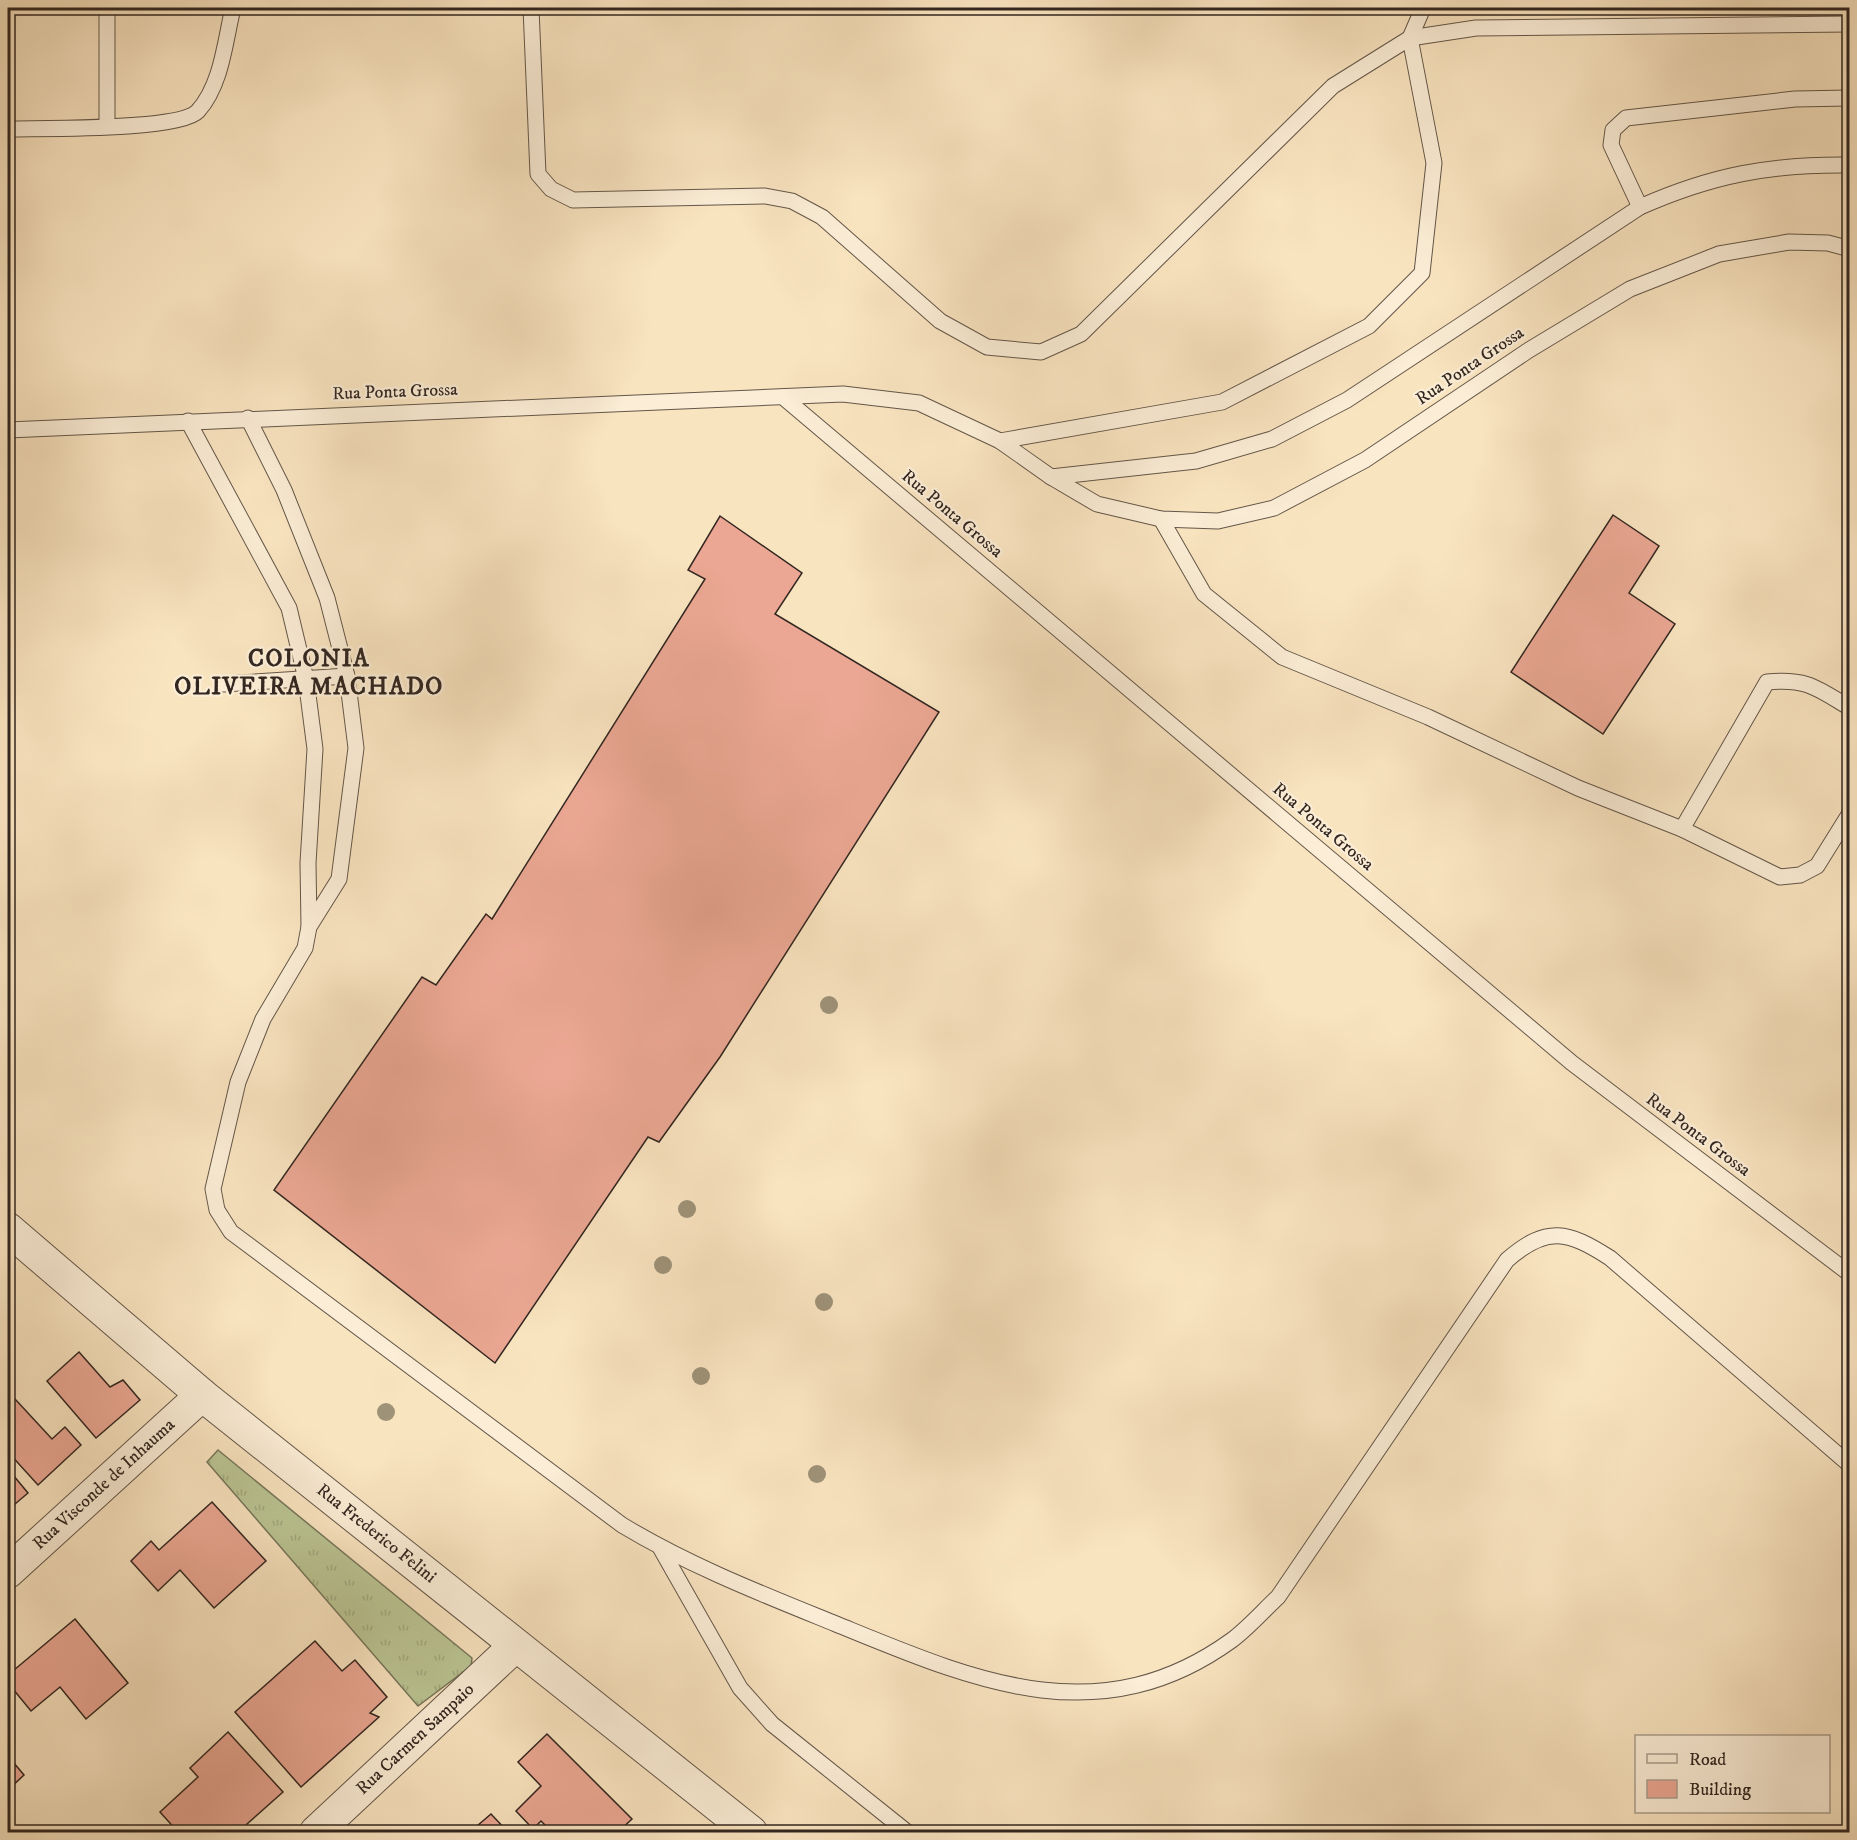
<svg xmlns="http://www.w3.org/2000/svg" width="1857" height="1840" font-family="'IM FELL DW Pica',serif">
<defs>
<pattern id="grass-tufts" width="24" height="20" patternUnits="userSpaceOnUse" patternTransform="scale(1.5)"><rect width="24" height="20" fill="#bbc594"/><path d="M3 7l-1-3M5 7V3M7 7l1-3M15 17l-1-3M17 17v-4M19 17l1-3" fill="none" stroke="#a1a97f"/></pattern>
</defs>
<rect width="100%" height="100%" fill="#f9e4c0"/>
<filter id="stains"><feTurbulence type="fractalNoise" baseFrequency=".00333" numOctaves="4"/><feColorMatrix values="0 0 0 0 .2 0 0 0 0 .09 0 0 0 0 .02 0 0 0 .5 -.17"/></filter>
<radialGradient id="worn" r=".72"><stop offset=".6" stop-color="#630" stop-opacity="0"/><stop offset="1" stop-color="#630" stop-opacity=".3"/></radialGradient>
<polygon fill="url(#grass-tufts)" stroke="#76765a" stroke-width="1.5" points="218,1450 472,1658 471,1666 418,1706 207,1462"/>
<g fill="#eba793" stroke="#322620" stroke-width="1.5">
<polygon points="1613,515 1659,546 1629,593 1675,624 1603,734 1511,672"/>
<polygon points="720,516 802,573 775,614 939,712 720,1057 659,1142 648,1137 495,1363 274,1190 422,977 436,985 486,914 492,919 705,579 688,570"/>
<polygon points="79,1352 110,1387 123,1380 140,1400 96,1438 47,1381"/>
<polygon points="15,1399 52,1439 65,1427 81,1445 38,1485 8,1452 8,1407"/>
<polygon points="8,1469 28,1493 8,1510"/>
<polygon points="212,1502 266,1561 214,1608 180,1570 158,1591 131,1561 151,1541 159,1550"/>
<polygon points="75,1619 128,1683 86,1719 60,1687 31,1711 8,1683 8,1675"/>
<polygon points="315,1641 342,1671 355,1660 387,1697 370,1713 379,1717 301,1787 235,1712"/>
<polygon points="228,1732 283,1792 238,1832 200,1832 194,1826 186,1832 178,1832 160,1812 198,1777 190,1768"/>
<polygon points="547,1734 632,1819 618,1832 552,1832 541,1821 533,1829 516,1811 541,1786 518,1762"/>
<polygon points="8,1756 24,1775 8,1790"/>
<polygon points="491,1814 508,1832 470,1832"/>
</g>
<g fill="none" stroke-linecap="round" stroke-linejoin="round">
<defs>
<g id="lane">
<polyline points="107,8 107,126"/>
<polyline points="531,8 538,174 551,189 573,200 765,196 792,201 822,217 940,321 987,347 1041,352 1081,334 1333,86 1410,38 1434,163 1422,273 1369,326 1222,402 1000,441"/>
<polyline points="1410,38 1476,28 1850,24"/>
<polyline points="1410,38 1423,8"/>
<path d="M8,129c32,-1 172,2 190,-18 24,-27 27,-70 35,-103"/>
<polyline points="1640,207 1611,145 1613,130 1626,118 1795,99 1850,98"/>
<polyline points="783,397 1572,1063 1850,1274"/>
<path d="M248,418l36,72 43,108 20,78 9,72 -17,131 -30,48 -4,21 -42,71 -25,63 -25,107 4,21 14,22 391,293c68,41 140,69 214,99 135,55 262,113 396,16 16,-12 31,-29 46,-43l229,-337c40,-35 61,-29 103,-2l240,207"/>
<polyline points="188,421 289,608 306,679 315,749 308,863 309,927"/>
<polyline points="8,430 843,394 919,403 1000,441 1051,477 1097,504 1161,519 1218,521 1274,508 1365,460 1529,350 1630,289 1719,254 1789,242 1828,243 1850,249"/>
<path d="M1051,477l145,-16 76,-22 75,-39 293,-193c72,-32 131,-43 210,-42"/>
<polyline points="1161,519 1204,594 1282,657 1428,717 1578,788 1682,829 1780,877 1800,875 1817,866 1850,813"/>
<polyline points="224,684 347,676"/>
<path d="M1682,829l85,-147c40,-4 50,6 83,26"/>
<polyline points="661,1549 740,1688 772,1724 907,1832"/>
</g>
<g id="street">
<path id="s1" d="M8,1229l194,166 549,437"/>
<path id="s2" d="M8,1572l194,-177"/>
<path id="s3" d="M316,1832l199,-186"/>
</g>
</defs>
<use href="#lane" stroke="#645648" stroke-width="17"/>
<use href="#street" stroke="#645648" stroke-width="34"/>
<use href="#lane" stroke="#fbedd6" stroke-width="15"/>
<use href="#street" stroke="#fbedd6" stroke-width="32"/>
</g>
<g fill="#9e9278">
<circle cx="829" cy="1005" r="9"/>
<circle cx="687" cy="1209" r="9"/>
<circle cx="663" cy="1265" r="9"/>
<circle cx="824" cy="1302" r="9"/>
<circle cx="701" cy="1376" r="9"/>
<circle cx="386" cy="1412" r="9"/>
<circle cx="817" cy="1474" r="9"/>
</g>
<g text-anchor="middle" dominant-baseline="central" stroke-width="4.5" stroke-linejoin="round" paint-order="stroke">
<g font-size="18" fill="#322620" stroke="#fbedd6">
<text transform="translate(1470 366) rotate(-34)">Rua Ponta Grossa</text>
<text transform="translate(395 392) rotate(-2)">Rua Ponta Grossa</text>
<text transform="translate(952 514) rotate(40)">Rua Ponta Grossa</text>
<text transform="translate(1323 827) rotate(40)">Rua Ponta Grossa</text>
<text transform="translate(1698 1135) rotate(37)">Rua Ponta Grossa</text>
<text stroke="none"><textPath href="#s2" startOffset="130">Rua Visconde de Inhauma</textPath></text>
<text stroke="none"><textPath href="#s1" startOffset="478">Rua Frederico Felini</textPath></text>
<text stroke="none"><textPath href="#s3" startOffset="136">Rua Carmen Sampaio</textPath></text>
</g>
<g font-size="24" font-weight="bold" letter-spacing="1.5" fill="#322620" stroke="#fbedd6">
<text x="309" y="659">COLONIA<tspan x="309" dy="28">OLIVEIRA MACHADO</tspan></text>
</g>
</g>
<rect width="1857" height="1840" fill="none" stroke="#f9e4c0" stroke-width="30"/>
<rect x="9" y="9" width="1839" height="1822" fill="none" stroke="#322620" stroke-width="3"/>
<rect x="15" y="15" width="1827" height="1810" fill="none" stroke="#322620" stroke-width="1.5"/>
<rect x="1635" y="1735" width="195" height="78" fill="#fbedd6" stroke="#ab9d8d" stroke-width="1.5"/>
<rect x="1647" y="1754" width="30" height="9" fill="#fbedd6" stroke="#ab9d8d" stroke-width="1.5"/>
<text x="1689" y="1765" font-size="18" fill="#322620">Road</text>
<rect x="1647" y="1780" width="30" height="18" fill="#eba793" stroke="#ab9d8d" stroke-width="1.5"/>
<text x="1689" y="1795" font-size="18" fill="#322620">Building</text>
<rect width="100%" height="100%" filter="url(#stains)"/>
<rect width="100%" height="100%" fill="url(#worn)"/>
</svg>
